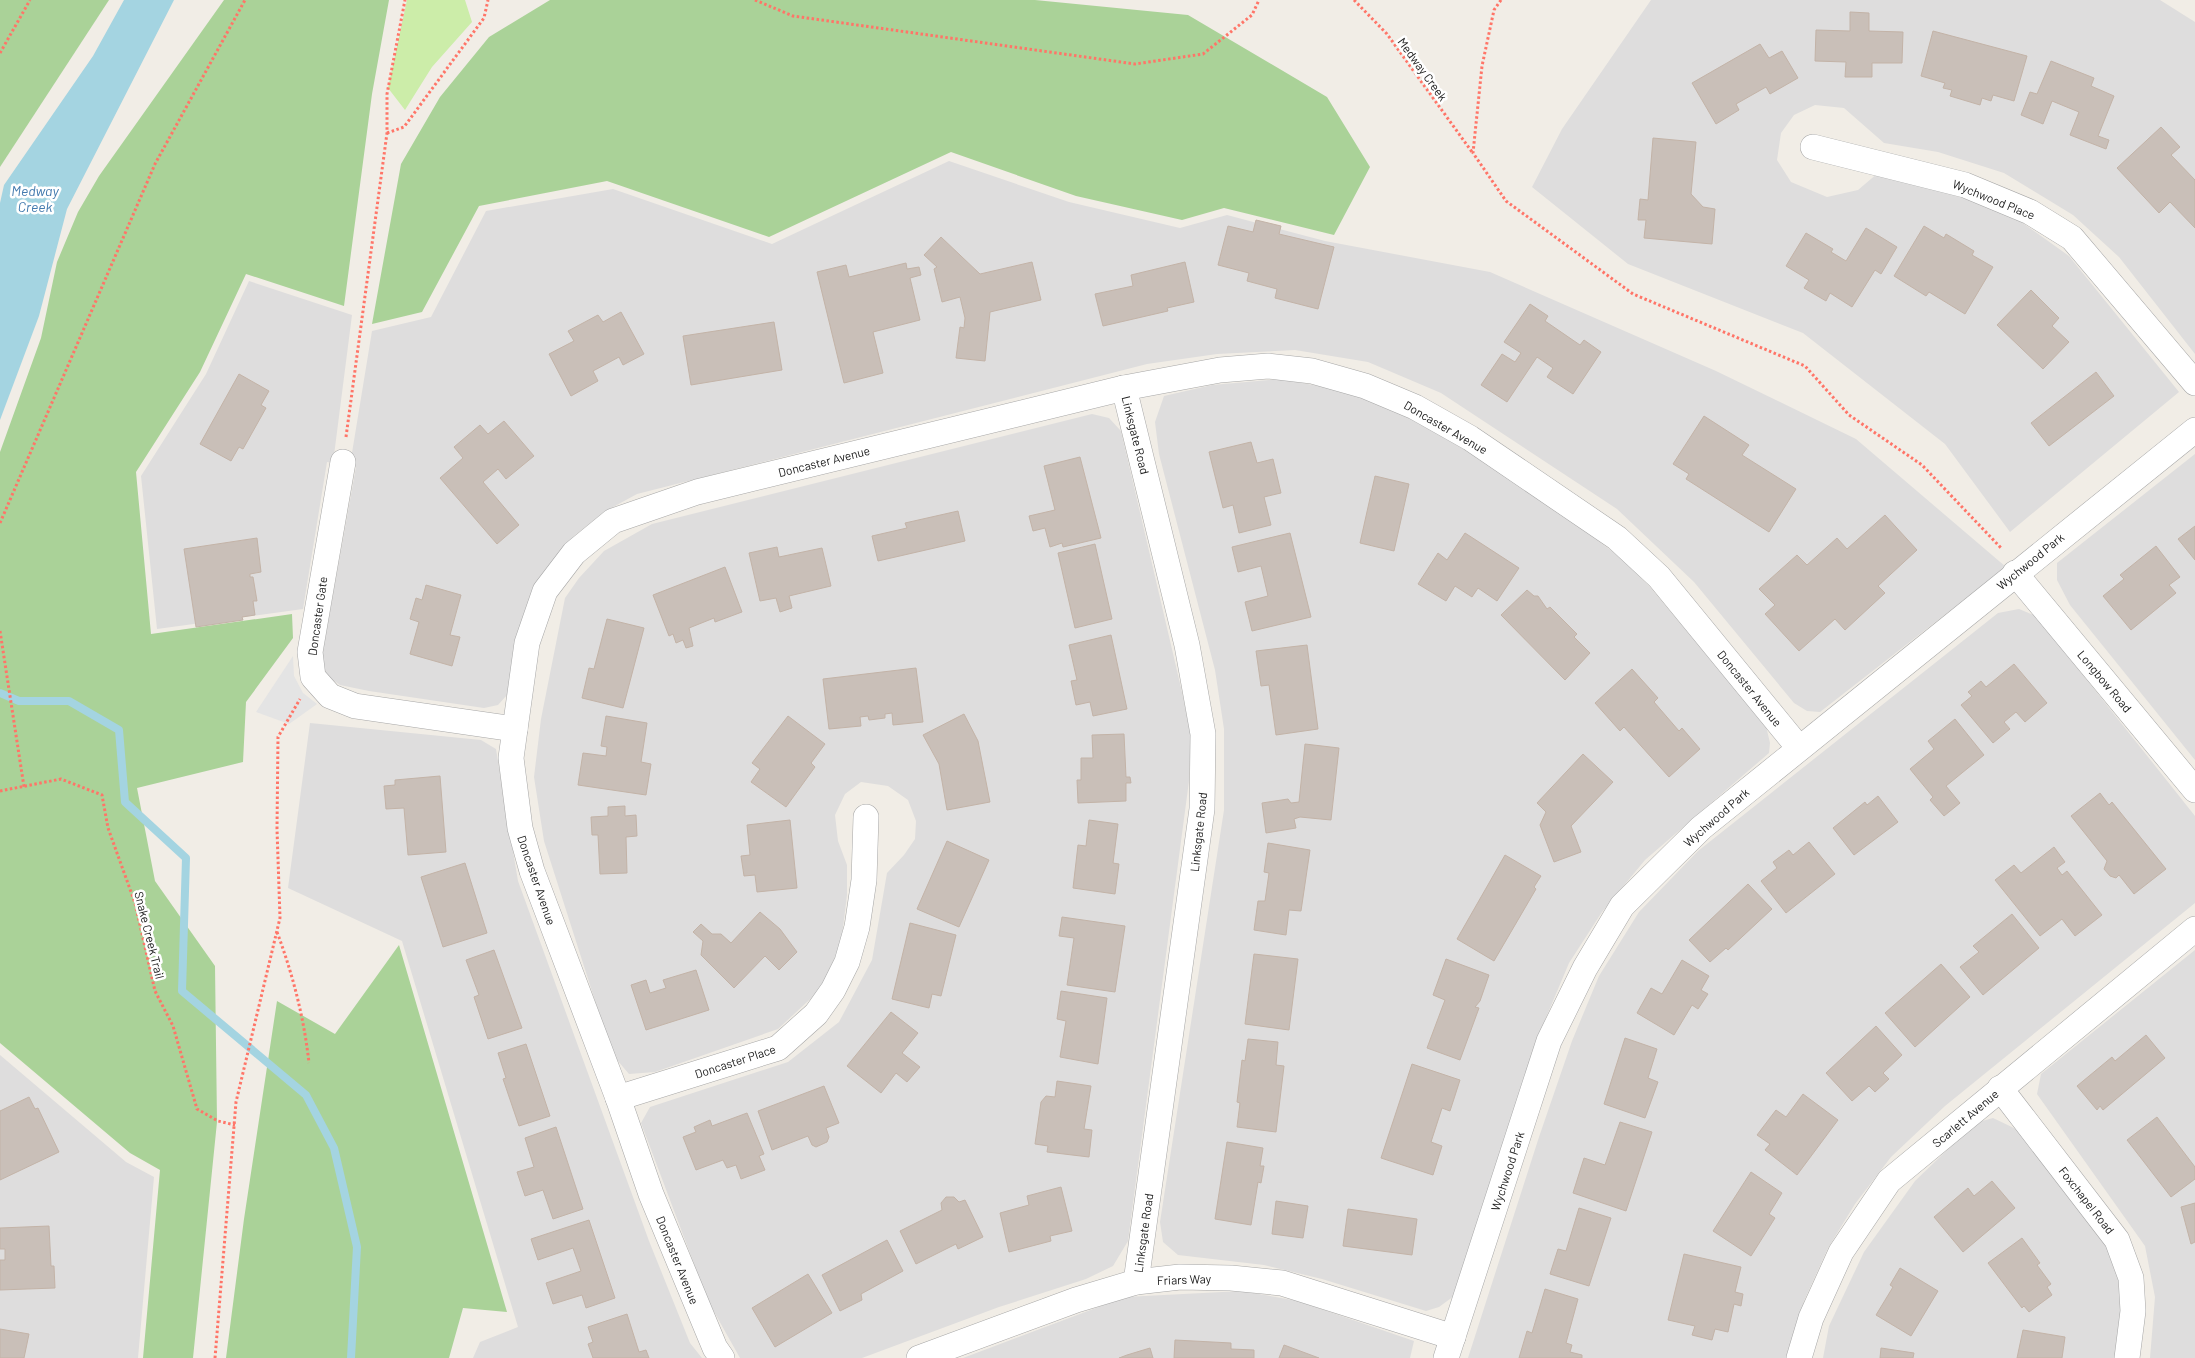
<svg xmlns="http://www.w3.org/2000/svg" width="2195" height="1358" font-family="Barlow,sans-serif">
<rect width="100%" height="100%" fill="#f1ede6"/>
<g fill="#dedddd">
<polygon points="1651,0 2160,0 2195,22 2195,354 2119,257 2073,215 2004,173 1938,152 1884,143 1844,108 1815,105 1794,115 1781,133 1777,160 1791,182 1827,197 1858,190 1878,173 1963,198 2013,216 2069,256 2179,392 2010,532 1945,444 1803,333 1628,264 1532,187 1562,129"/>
<polygon points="949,161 1069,202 1180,228 1227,215 1325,241 1490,272 1716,371 1856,439 2006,567 1820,712 1807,711 1794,703 1694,582 1617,509 1441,393 1368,362 1295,350 1217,354 1147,364 637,494 604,512 574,536 549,567 514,677 507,695 498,705 484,708 369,691 340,685 326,675 322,656 356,467 350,465 372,331 431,317 486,211 613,189 772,244"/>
<polygon points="249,281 352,315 333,463 327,462 303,609 157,629 141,476 206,374"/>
<polygon points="1280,379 1341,390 1414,419 1491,466 1580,527 1621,558 1650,587 1766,726 1770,743 1769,753 1645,860 1602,912 1569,963 1545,1020 1454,1296 1439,1307 1426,1311 1322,1279 1264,1265 1178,1255 1163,1242 1160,1222 1224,810 1224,729 1215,670 1159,454 1155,422 1164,396 1212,385"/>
<polygon points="1092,414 1109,418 1121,431 1182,692 1191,736 1189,781 1128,1241 1113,1266 1086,1279 999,1307 862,1358 740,1358 708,1301 641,1123 650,1107 788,1062 839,1022 872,960 887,873 904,855 915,839 916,821 908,800 888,786 861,782 845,794 835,815 838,841 847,865 847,895 841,944 820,990 778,1029 655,1072 629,1074 612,1054 544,841 534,777 541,719 565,598 579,578 604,551 652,524"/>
<polygon points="2195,454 2195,760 2070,605 2057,580 2057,563"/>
<polygon points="2019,609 2036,616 2195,816 2195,903 1945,1106 1891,1157 1855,1204 1828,1248 1804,1301 1789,1358 1468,1358 1539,1137 1572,1041 1599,976 1639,912 1698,851 1998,613"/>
<polygon points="310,723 481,740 496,749 518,881 649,1241 690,1343 702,1358 473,1358 480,1342 518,1327 402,941 288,888"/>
<polygon points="2195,950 2195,1358 2150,1358 2155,1297 2145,1246 2037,1094 2041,1074"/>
<polygon points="0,1055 126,1162 154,1177 138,1358 0,1358"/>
<polygon points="1993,1118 2016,1129 2103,1240 2120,1275 2122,1321 2116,1358 1823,1358 1829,1326 1864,1252 1915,1181 1975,1123"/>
<polygon points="1242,1291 1298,1301 1414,1341 1410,1358 963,1358 1125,1297"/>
</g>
<polygon fill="#cceda9" points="407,0 465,0 472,22 432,67 405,110 388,88"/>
<g fill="#aad298">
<polygon points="0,0 109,0 0,167"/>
<polygon points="224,0 389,0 372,94 344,306 246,274 200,372 136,472 151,634 292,614 293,638 246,702 243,762 137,788 155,881 215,966 217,1122 193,1358 143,1358 160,1170 130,1153 0,1043 0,452 41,338 57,262 78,212 99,176"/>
<polygon points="550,0 1035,0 1188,15 1327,97 1370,167 1334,235 1224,208 1182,220 1076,196 951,152 769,237 607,181 479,206 422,312 372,324 401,164 440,97 489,37"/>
<polygon points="399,945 507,1312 463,1308 449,1358 226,1358 244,1219 277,1001 335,1034"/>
</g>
<polygon fill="#e4e4e4" points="293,656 294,676 303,693 317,704 289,724 256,712"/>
<polygon fill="#a4d4e1" points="124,0 174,0 67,209 39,316 0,420 0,203 4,185 93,56"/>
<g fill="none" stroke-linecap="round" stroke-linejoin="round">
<polyline stroke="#a4d4e1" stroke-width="8" points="0,693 19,701 69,701 119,730 125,802 186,858 182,991 306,1095 334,1148 357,1247 351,1358"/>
</g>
<g fill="#c9bfb8" stroke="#c3b3a7">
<polygon points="1850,12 1869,13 1869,31 1903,32 1902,63 1872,63 1872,77 1845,77 1846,62 1815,61 1816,30 1850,31"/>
<polygon points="1933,31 2027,56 2014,101 1993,95 1991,101 1982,98 1980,105 1950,96 1952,90 1943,88 1945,83 1921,76"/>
<polygon points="1760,44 1769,58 1782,51 1798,78 1770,94 1766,87 1736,104 1739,110 1716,124 1692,83"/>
<polygon points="2051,61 2094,78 2091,86 2114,96 2098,136 2109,140 2106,149 2070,135 2079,112 2052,101 2043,124 2021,115 2030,92 2037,94"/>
<polygon points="2161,127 2180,147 2171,155 2195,180 2195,228 2170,202 2159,213 2117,168"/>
<polygon points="1653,138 1696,142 1691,194 1703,207 1715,209 1712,244 1644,238 1646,220 1638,220 1640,199 1648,200"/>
<polygon points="1256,220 1281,226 1279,234 1334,247 1318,309 1275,298 1277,289 1247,281 1249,273 1218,265 1228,226 1253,232"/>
<polygon points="1924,226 1944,238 1946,234 1974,251 1972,255 1993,267 1965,314 1929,292 1926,296 1894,276"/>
<polygon points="1866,228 1897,247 1881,274 1875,270 1852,307 1830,293 1826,301 1804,288 1809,280 1786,266 1806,233 1833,249 1831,252 1846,261"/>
<polygon points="941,237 980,274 1032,262 1041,300 990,312 985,361 956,358 960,327 964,328 965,318 960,297 942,302 934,269 937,267 924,255"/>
<polygon points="1185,262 1194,302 1167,308 1168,311 1103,326 1095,294 1133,286 1131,275"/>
<polygon points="906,263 907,269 919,267 921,275 910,278 920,320 873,332 883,373 844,383 817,272 846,265 849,277"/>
<polygon points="2031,290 2059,318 2052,326 2069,342 2043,369 1997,325"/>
<polygon points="1530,304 1548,316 1545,321 1580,345 1584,340 1601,352 1573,394 1547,377 1553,368 1537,357 1507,402 1481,385 1502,354 1515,362 1521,353 1504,342"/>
<polygon points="621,312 644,354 623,365 619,357 593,371 598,381 571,396 549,354 574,341 568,331 598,315 603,322"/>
<polygon points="774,322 782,370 691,385 683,336"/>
<polygon points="2096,372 2114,396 2049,446 2031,423"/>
<polygon points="239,374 269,391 261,405 266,408 243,449 239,447 231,461 200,444"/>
<polygon points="1704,416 1749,445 1742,455 1796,489 1769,532 1686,479 1689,474 1673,464"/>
<polygon points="504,421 534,456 506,479 498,469 483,482 519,525 497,544 440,478 463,458 454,447 480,425 488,434"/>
<polygon points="1251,442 1257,463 1273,459 1281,493 1264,497 1271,525 1239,533 1233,505 1223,508 1209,452"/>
<polygon points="1080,457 1101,538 1063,547 1062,543 1050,547 1045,528 1033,531 1029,516 1055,510 1044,466"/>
<polygon points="1375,476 1409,484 1394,551 1360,543"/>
<polygon points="958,511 965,541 878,561 872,536 907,528 905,523"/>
<polygon points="1885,515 1917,550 1878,586 1885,593 1845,630 1835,619 1799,651 1765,614 1775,605 1759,589 1797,555 1807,565 1837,538 1847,549"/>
<polygon points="2195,526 2195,560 2178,539"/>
<polygon points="1290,533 1311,617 1252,631 1245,602 1268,596 1261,566 1238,572 1232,547"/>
<polygon points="1465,533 1519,568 1497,601 1478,588 1472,597 1455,586 1446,601 1418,584 1438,553 1447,560"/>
<polygon points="257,538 261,572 250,574 250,577 253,577 257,601 253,601 255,615 242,617 243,620 196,627 184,549"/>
<polygon points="1095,544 1112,619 1075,628 1058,553"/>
<polygon points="2156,546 2180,577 2169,585 2176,593 2131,630 2103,596 2124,579 2120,575"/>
<polygon points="777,547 779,557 822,548 831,586 789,596 792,608 780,612 776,598 760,601 749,553"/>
<polygon points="725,567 742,612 715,622 714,618 689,628 693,646 686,648 683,640 676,643 673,634 669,636 653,595"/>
<polygon points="426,585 461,595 450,635 460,637 452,666 410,654 419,622 410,619 416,598 422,600"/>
<polygon points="1527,590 1534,596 1538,596 1547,609 1550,607 1577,634 1574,637 1590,653 1565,680 1501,615"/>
<polygon points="607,619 644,628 623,708 582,698 589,668 594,669"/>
<polygon points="1111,635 1127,709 1093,716 1090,702 1076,705 1071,681 1077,680 1069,645"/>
<polygon points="1307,645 1318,729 1276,735 1269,685 1261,686 1256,651"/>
<polygon points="2014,664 2047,703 2025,722 2016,712 2004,722 2010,729 1993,743 1961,705 1972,696 1968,692 1981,681 1986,687"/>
<polygon points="916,668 923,722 893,725 892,713 885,714 885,718 869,720 868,716 860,717 861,726 829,729 823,679"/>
<polygon points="1632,669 1658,698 1654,702 1679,731 1682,728 1700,749 1669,777 1624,727 1620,731 1595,703"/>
<polygon points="964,714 978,741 990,802 947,810 939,764 923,735"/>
<polygon points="606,716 647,723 641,762 651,764 646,795 578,785 583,753 606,756 607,747 601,746"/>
<polygon points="788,716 825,744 811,763 815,767 786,807 751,782 760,769 752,763"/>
<polygon points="1955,719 1984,755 1946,786 1960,803 1944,816 1930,800 1933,797 1910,769 1934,749 1928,741"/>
<polygon points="1124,734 1126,777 1130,777 1131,783 1126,783 1126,801 1078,803 1077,780 1081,780 1081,758 1093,758 1092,735"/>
<polygon points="1305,744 1339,748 1331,820 1300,817 1294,819 1296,828 1266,833 1262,803 1288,799 1291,803 1299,802"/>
<polygon points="1583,754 1613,782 1571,826 1581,852 1554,862 1540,825 1546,812 1537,803"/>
<polygon points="440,776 446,852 408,855 404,808 386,809 384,786 395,785 395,780"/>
<polygon points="2100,793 2109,805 2112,802 2166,869 2134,894 2119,875 2116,878 2110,876 2104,869 2107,861 2071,816"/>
<polygon points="1878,796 1898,822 1854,855 1833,828 1865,802 1867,805"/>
<polygon points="625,806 625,816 636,815 637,836 626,837 627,873 600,874 598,835 592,835 591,817 608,816 608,807"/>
<polygon points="790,820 797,888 757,892 755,875 744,876 741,856 750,855 747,825"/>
<polygon points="1089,820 1118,824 1113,863 1119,864 1115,894 1073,888 1078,845 1086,846"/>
<polygon points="947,841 989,860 959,927 917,909"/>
<polygon points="1809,842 1835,874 1786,913 1761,881 1777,868 1773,862 1789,850 1793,855"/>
<polygon points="1268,843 1310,850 1301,911 1289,910 1286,935 1254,930 1258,901 1265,901 1269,873 1264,872"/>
<polygon points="2054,847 2065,862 2057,868 2062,875 2067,871 2102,915 2075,936 2062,919 2040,936 1995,880 2014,865 2021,873"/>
<polygon points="1505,855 1541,876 1534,887 1536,889 1494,961 1457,939"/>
<polygon points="465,863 487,933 443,947 421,877"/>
<polygon points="1748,884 1772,909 1728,950 1726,948 1710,962 1689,940"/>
<polygon points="760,912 780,929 797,952 779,970 765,956 734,988 701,955 703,941 693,932 701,924 712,934 721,934 731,943"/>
<polygon points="2012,914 2039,948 1983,995 1960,967 1979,952 1973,946"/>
<polygon points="1062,917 1125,926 1115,992 1067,985 1074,938 1059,936"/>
<polygon points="910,923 956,935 941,996 932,994 929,1008 892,999"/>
<polygon points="494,950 522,1028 488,1039 474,997 479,995 466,960"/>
<polygon points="1254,954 1298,959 1289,1030 1245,1024"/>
<polygon points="1446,959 1489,975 1480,1001 1475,1007 1479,1008 1460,1060 1427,1048 1445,1000 1433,995"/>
<polygon points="1682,960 1709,976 1701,990 1708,994 1698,1009 1692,1005 1674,1035 1637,1013 1651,988 1662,994"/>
<polygon points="1941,964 1970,997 1915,1047 1885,1013"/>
<polygon points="696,970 709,1010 646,1030 631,985 646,980 650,993 666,988 663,980"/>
<polygon points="1061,991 1107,998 1098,1064 1060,1057 1066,1021 1057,1019"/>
<polygon points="891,1012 918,1033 902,1053 920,1067 907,1082 896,1073 881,1093 847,1066"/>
<polygon points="1876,1026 1902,1055 1883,1073 1889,1079 1875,1092 1869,1086 1852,1101 1826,1073"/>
<polygon points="2146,1035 2165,1058 2103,1110 2100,1106 2097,1110 2077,1086 2112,1057 2115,1061"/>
<polygon points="1625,1038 1657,1049 1648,1078 1658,1082 1645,1118 1604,1104"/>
<polygon points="1248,1039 1278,1042 1276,1065 1284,1066 1276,1132 1237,1127 1240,1103 1237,1102 1242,1060 1245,1061"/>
<polygon points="526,1044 550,1116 519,1126 503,1079 506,1078 498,1053"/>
<polygon points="1412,1064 1460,1080 1450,1111 1442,1108 1431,1142 1442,1146 1433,1175 1381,1158"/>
<polygon points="1057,1081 1091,1086 1084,1129 1092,1130 1089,1157 1047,1152 1048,1146 1035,1144 1041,1102 1046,1096 1055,1097"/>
<polygon points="824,1086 839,1123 826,1128 829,1137 827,1142 816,1147 812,1145 808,1136 772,1150 758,1111"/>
<polygon points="1803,1094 1838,1120 1797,1175 1765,1150 1770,1144 1757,1135 1776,1110 1786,1117"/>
<polygon points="29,1097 35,1109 38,1108 59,1152 0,1180 0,1111"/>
<polygon points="747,1113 764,1154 759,1156 765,1170 741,1179 736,1165 727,1168 723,1160 696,1170 683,1137 696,1132 694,1127 710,1120 712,1126"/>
<polygon points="2157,1117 2195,1167 2195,1179 2171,1197 2127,1140"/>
<polygon points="1620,1122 1652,1132 1626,1211 1573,1193 1584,1158 1605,1165"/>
<polygon points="556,1127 583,1209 553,1219 543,1190 525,1196 517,1172 534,1167 525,1138"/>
<polygon points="1227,1142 1263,1148 1260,1166 1264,1166 1261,1183 1258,1182 1251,1225 1215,1219"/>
<polygon points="1751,1172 1782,1193 1769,1214 1775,1218 1751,1256 1713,1231"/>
<polygon points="1992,1181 2015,1208 1963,1252 1934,1217 1968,1188 1974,1196"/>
<polygon points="1061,1187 1072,1231 1050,1236 1051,1241 1009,1252 1000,1213 1029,1205 1027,1196"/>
<polygon points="946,1197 954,1197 959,1202 965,1200 983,1237 958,1249 956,1244 916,1264 900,1231 942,1210 941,1203"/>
<polygon points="1276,1201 1308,1206 1303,1238 1272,1234"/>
<polygon points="2195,1203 2195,1242 2191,1244 2181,1207"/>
<polygon points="1579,1208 1611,1218 1589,1286 1550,1274 1558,1249 1566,1251"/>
<polygon points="1348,1209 1417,1219 1412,1255 1343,1246"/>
<polygon points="589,1220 615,1298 586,1308 582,1295 553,1304 546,1283 581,1271 573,1248 538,1260 531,1239"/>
<polygon points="49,1226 51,1266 54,1266 55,1288 0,1290 0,1260 5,1260 5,1249 0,1249 0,1228"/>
<polygon points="2022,1238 2040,1263 2037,1265 2051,1284 2047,1287 2052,1295 2029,1312 2024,1306 2022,1308 1988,1263"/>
<polygon points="887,1240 903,1271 861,1294 862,1300 840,1311 822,1275"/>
<polygon points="1684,1254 1741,1267 1735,1292 1743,1294 1741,1306 1734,1304 1728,1332 1715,1329 1712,1340 1692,1335 1695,1326 1668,1320"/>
<polygon points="1900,1268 1938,1291 1911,1336 1876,1315 1893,1287 1890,1285"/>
<polygon points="808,1274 832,1313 775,1347 752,1308"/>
<polygon points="1545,1289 1578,1299 1566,1343 1572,1345 1570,1352 1582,1355 1582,1358 1519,1358 1527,1331 1532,1333"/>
<polygon points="627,1314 639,1352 646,1350 649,1358 593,1358 588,1344 593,1342 588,1327"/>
<polygon points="0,1329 29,1334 24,1358 0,1358"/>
<polygon points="2023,1330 2065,1337 2062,1358 2017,1358"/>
<polygon points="1175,1340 1231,1343 1231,1349 1254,1350 1254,1358 1174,1358"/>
<polygon points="1284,1345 1319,1358 1279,1358"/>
<polygon points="1150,1348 1153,1358 1119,1358 1127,1355"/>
<polygon points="1881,1348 1914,1353 1913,1358 1880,1358"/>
</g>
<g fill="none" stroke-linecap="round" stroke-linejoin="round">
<defs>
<g id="street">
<polyline points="1813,147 1965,185 2030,212 2072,238 2195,383"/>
<polyline points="1124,388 1187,645 1203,734 1202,809 1136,1282"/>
<polyline points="343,462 310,652 313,677 330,696 355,706 515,729"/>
<polyline points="2015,573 2195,790"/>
<polyline points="2000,1088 2117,1240 2131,1278 2133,1311 2127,1358"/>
<polyline points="618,1098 778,1048 816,1014 833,990 847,962 857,927 864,880 866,817"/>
<polyline points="722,1358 715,1348 651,1194 618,1098 532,871 520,828 511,758 527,643 545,591 574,553 613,521 697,492 1124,388 1220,370 1268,366 1312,371 1365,386 1415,407 1470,438 1617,538 1659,577 1799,748"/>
<polyline points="919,1358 1076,1300 1136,1282 1180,1277 1231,1278 1282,1283 1453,1337"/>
<polyline points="1446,1358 1549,1041 1585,968 1622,906 1701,828 2195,430"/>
<polyline points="1799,1358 1811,1318 1841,1252 1889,1181 2195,929"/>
</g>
</defs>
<use href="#street" stroke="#a7a7a7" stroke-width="26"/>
<g stroke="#ff7568" stroke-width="3" stroke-dasharray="2.5 2.5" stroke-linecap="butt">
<polyline points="755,0 793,16 1135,64 1203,54 1252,15 1259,0"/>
<polyline points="1354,0 1387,34 1472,152"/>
<polyline points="1501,0 1494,10 1482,66 1473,153 1506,201 1633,294 1805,366 1849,415 1922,465 2002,549"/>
<polyline points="0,53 30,0"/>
<polyline points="387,133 404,127 484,18 488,0"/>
<polyline points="346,437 387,133 387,94 405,0"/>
<polyline points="0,523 155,164 245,0"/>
<polyline points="0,631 24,787"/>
<polyline points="0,791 61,779 102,795 108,828 135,903 155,991 173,1026 197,1109 218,1121 235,1125"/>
<path d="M277,932c16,43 27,86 32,131"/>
<polyline points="215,1358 236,1102 280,918 277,829 278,737 300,699"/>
</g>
<use href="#street" stroke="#fff" stroke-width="25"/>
</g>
<g text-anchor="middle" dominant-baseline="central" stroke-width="5" stroke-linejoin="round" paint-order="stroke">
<g font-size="12" fill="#202020" stroke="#fff">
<text transform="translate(1423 69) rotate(54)">Medway Creek</text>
<text transform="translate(1994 199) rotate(22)">Wychwood Place</text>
<text transform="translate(1446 427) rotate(30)">Doncaster Avenue</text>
<text transform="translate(1136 435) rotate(76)">Linksgate Road</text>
<text transform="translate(824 461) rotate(-14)">Doncaster Avenue</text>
<text transform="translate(2030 561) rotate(-39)">Wychwood Park</text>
<text transform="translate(317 616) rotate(-82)">Doncaster Gate</text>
<text transform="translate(2105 681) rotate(50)">Longbow Road</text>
<text transform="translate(1750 688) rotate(51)">Doncaster Avenue</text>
<text transform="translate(1716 817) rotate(-41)">Wychwood Park</text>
<text transform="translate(1198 832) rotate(-84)">Linksgate Road</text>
<text transform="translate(537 880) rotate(71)">Doncaster Avenue</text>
<text transform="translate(150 935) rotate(76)">Snake Creek Trail</text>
<text transform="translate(735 1061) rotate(-18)">Doncaster Place</text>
<text transform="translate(1965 1118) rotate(-40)">Scarlett Avenue</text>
<text transform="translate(1507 1171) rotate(-72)">Wychwood Park</text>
<text transform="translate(2087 1200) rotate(52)">Foxchapel Road</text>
<text transform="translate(1143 1233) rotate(-82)">Linksgate Road</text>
<text transform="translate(678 1260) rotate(68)">Doncaster Avenue</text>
<text transform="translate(1184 1279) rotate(-2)">Friars Way</text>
</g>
<g font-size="14" font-style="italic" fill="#437aae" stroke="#fff">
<text x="35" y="190">Medway<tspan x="35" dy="16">Creek</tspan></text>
</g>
</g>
</svg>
